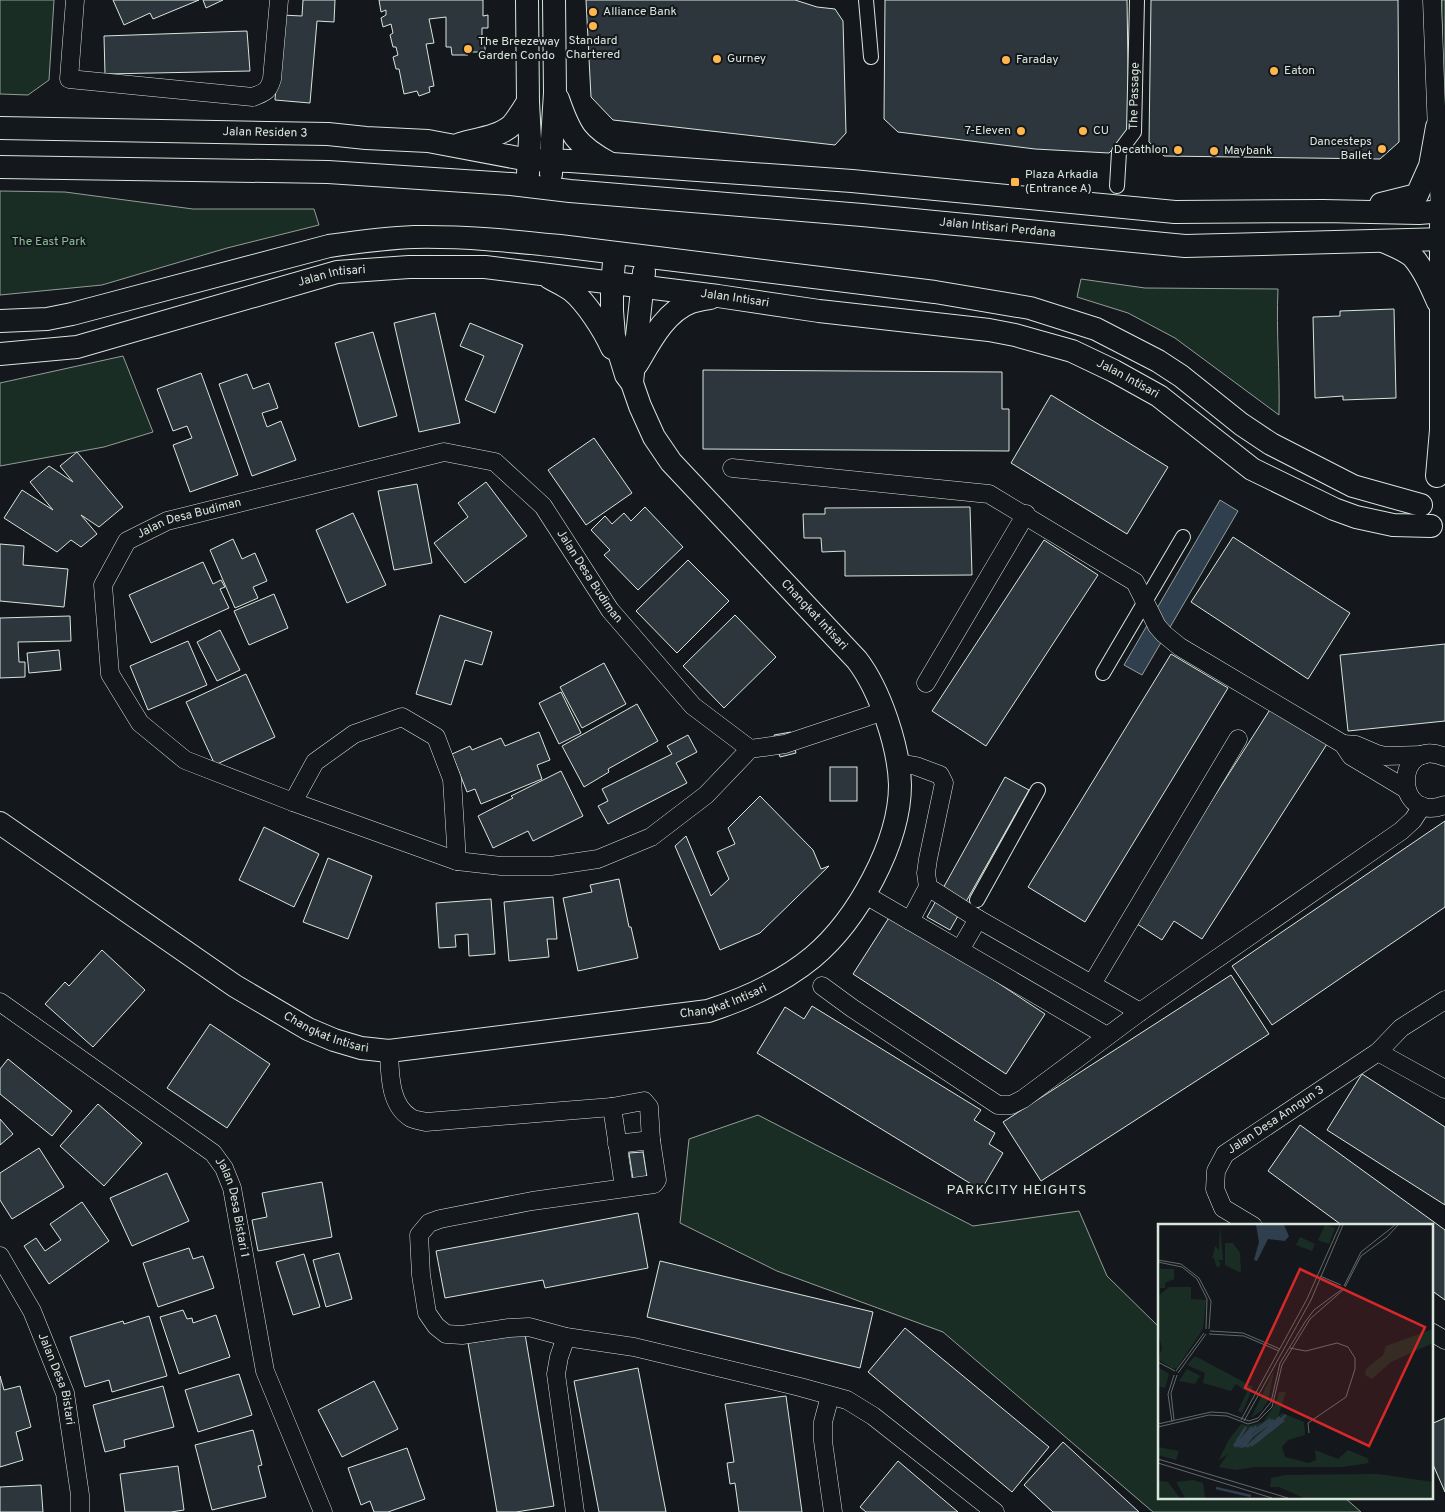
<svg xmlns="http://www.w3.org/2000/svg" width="1445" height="1512" font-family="Overpass,sans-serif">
<rect width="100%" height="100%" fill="#14181c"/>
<g fill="#1a2d24" stroke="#939e99">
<polygon points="0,0 54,0 49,80 28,95 0,94"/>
<polygon points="1442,0 1445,0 1445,169 1442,19"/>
<polygon points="0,191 65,192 193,209 314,209 319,225 227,248 102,285 0,295"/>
<path d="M1081,279l64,9 133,1c-2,42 2,84 1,126l-104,-77 -47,-25 -51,-16z"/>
<polygon points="123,356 153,432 104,447 0,466 0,383"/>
<polygon points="758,1115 973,1226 1079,1211 1107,1276 1159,1327 1159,1498 1345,1498 1361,1512 1153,1512 943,1332 777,1271 680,1223 689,1139"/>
</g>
<polygon fill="#2f3f4d" stroke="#939e99" points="1220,500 1238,511 1142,675 1124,665"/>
<g fill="#2c363c" stroke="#d8e6dc">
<polygon points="113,0 199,0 153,19 150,13 124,25"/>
<polygon points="203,0 223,0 206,8"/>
<polygon points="303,0 335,0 334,22 317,21 310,103 275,100 282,15 302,16"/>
<polygon points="379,0 483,0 483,16 488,15 488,28 482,28 482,44 485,45 485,52 468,52 468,55 452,55 451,47 446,47 446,17 429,19 434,43 426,44 434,86 429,87 430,92 419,96 417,91 404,94 399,69 396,69 393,57 398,55 396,47 393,47 390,35 393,33 391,24 383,27 381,18 386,15 386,10 381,12"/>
<polygon points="586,0 795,0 817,7 835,9 843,21 846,133 835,145 613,120 591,97"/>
<polygon points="885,0 1127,0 1129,133 1109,153 1035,149 898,132 884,119"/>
<polygon points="1151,0 1398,0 1399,142 1380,159 1164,156 1149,142"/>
<polygon points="247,31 250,71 105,74 104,36"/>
<polygon points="1394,309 1396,398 1343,400 1343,396 1315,398 1313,317 1340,316 1340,311"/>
<polygon points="435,313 460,423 419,432 394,323"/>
<polygon points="470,323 523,345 495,413 465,400 484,356 460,346"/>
<polygon points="373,332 397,416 359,427 335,343"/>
<polygon points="703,370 1002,372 1002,409 1009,409 1009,451 703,449"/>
<polygon points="201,373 238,475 190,492 173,445 192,438 187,426 173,431 157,389"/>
<polygon points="247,374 253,389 269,383 278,408 262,413 267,427 281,421 296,460 252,476 219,384"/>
<polygon points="1051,395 1168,467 1127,534 1011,463"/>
<polygon points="594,438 632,493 586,525 548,470"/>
<polygon points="77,452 123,507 99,527 81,515 97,534 81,547 71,540 57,552 4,518 22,490 53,510 30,482 49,466 73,482 60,466"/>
<polygon points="486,482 527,536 465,583 434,543 468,517 458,503"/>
<polygon points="417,484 432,563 394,570 378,491"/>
<polygon points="645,507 683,547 638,590 604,555 610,550 591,530 605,516 612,524 624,513 631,521"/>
<polygon points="970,507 972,575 845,576 845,551 822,552 821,538 804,538 803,514 825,514 825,508"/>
<polygon points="353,513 386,585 347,603 316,530"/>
<polygon points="1233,537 1350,613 1308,679 1191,602"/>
<polygon points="233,539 242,559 255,553 267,581 253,587 258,598 235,608 210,550"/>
<polygon points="1044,540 1098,575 986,746 932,711"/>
<polygon points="0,544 24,546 23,565 68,569 64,607 0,601"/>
<polygon points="688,560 729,601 677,653 636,611"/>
<polygon points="203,562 213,584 221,580 225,587 220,589 229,608 151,643 129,595"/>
<polygon points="274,594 288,628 249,645 234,611"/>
<polygon points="440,615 492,632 482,665 465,660 451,705 416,694"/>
<polygon points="735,615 776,657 724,708 683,666"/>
<polygon points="70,616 71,641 18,642 19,662 25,662 25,677 0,678 0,618"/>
<polygon points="220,630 240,670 217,681 197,642"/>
<polygon points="188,641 207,685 148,710 130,666"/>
<polygon points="1445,644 1445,721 1348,731 1340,655"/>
<polygon points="59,650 61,670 29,673 27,653"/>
<polygon points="1171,654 1228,688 1085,922 1028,887"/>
<polygon points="604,663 626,704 582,728 560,687"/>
<polygon points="246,674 275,737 215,765 186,702"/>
<polygon points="561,692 581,733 559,744 539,703"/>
<polygon points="637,704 658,741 608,769 609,772 584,787 562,746"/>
<polygon points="1271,708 1327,744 1202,939 1174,921 1162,940 1134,922"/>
<polygon points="539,732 550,760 537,765 542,779 481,804 475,789 467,792 452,754 470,746 472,750 501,738 505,746"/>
<polygon points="791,732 796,753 780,757 774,735"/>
<polygon points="688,735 697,752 676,763 687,783 608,824 598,806 608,801 602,789 672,754 667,746"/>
<rect x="830" y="767" width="27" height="34"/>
<polygon points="561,771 583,816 533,841 528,831 493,848 478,816 513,798 511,796"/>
<polygon points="1005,777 1029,790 950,930 927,917"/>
<polygon points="760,796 813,850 821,869 829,866 760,933 720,950 675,846 686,836 711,896 729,879 717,852 735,844 728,828"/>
<polygon points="1445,821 1445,907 1272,1025 1232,966"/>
<polygon points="264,827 319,854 294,907 239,880"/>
<polygon points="328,858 372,876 348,939 303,922"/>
<polygon points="619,879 629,927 631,927 638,958 578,971 563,898 592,892 590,885"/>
<polygon points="553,897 557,939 547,939 549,957 509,961 504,902"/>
<polygon points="491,899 495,954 469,956 468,934 455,935 456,947 439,948 436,903"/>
<polygon points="892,913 1045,1014 1006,1074 853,974"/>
<polygon points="102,950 145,990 93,1047 45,1004 65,982 69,986"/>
<polygon points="1231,975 1269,1034 1041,1181 1003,1122"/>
<polygon points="812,1006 981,1110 974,1120 995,1133 989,1144 1003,1153 981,1190 757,1053 785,1007 804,1019"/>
<polygon points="210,1024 270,1064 227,1128 167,1088"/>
<polygon points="8,1059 72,1111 52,1136 0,1094 0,1069"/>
<polygon points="1362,1074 1445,1127 1445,1205 1327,1130"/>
<polygon points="98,1104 142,1143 104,1186 60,1146"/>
<polygon points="0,1119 13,1134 0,1145"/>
<polygon points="1300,1125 1445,1230 1445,1300 1431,1290 1431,1226 1343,1226 1268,1171"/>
<polygon points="39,1148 64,1187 12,1219 0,1200 0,1173"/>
<polygon points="643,1152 647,1177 633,1179 629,1153"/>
<polygon points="167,1173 189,1221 132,1246 110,1198"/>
<polygon points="322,1182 332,1237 258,1251 252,1220 267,1217 262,1193"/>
<polygon points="82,1202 109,1241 49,1284 24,1246 36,1238 45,1251 61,1240 50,1224"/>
<polygon points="638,1213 648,1268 545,1288 543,1280 445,1298 436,1251"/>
<polygon points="189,1248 193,1259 203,1256 214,1288 158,1307 143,1263"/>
<polygon points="339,1253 352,1299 326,1307 313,1260"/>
<polygon points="304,1254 320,1307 293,1315 276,1262"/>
<polygon points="660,1261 873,1312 860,1368 647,1317"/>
<polygon points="183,1310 187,1319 192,1318 193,1323 216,1315 230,1357 179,1374 160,1317"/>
<polygon points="149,1316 167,1376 112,1392 109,1380 85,1387 70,1337 123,1321 124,1324"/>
<polygon points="905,1328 1049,1447 1012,1492 868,1372"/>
<polygon points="525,1334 554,1506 516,1512 497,1512 468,1343"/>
<polygon points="638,1368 666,1512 599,1512 574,1381"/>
<polygon points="239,1374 252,1415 198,1432 185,1390"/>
<polygon points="0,1376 4,1390 20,1386 31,1427 16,1432 23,1460 0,1467"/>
<polygon points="374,1381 398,1429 342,1457 318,1410"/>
<polygon points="163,1386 174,1427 124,1440 125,1447 105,1452 93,1405"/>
<polygon points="786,1396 802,1512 739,1512 735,1483 730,1484 727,1463 734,1462 725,1404"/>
<polygon points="1445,1418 1445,1492 1431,1460 1431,1424"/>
<polygon points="253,1430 262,1465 258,1466 266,1497 212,1510 195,1445"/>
<polygon points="1063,1442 1139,1512 1053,1512 1024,1485"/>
<polygon points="407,1448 425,1499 388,1512 374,1512 370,1501 361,1505 348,1468"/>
<polygon points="898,1461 958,1512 866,1512 860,1507"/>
<polygon points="178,1466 184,1510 171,1512 125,1512 120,1474"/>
<polygon points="41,1485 43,1512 0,1512 0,1487"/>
</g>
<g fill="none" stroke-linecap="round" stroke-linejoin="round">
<defs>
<g id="pedestrian">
<polyline points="866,0 871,57"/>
<path id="s1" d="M1117,186l2,-34 15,-20 3,-132"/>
<polyline points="1103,673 1183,537"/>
<polyline points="977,900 1038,790"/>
</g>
<g id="minor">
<path d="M75,0l-6,79 184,18c12,-5 15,-5 19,-18l7,-79"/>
<polyline points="1432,0 1440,212"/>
<polyline points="732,468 989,494 1135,582 1157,626 1164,634 1180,647 1343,744 1351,756 1406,789"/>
<polyline points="926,683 1026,514"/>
<polyline points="1343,744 1356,745 1377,754 1385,756 1423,755"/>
<path id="s2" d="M750,749l-44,46 -55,42 -53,22 -47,7h-50l-44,-5 -164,-59 -108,-42 -45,-37 -30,-49 -7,-89 24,-44 40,-20 277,-69 51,10 48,44 67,104 83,96 57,43 35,-5 99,-33"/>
<path d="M1445,757c-51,-22 -53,68 0,48"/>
<polyline points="899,763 916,766 940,775 944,783 928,859 926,873 928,887 910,921"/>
<polyline points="293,802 315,762 354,734 402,717 436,737 452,779 457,861"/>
<polyline points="928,887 978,919 1140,1012"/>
<polyline points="864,894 1107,1036"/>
<polyline points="960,950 978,919"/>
<polyline points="1092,984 1238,739"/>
<polyline points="822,986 852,1008 998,1105 1011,1105 1023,1099 1140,1012 1401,831 1413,820 1422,806"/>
<path id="s3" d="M0,1002l213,151 11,15 8,20 33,183 58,141"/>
<path d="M389,1051c1,22 0,54 22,67 4,2 11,3 15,4l186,-15 32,-6 5,6 2,33 6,40 -3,4 -122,17 -92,18 -11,4 -10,12 2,40 6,38 9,13 10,8 16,1 47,-7 20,-1 37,10 68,10 166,40 47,13 26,16 122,96"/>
<polyline points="1378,1052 1445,1089"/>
<polyline points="612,1107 624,1187"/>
<polyline points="617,1144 651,1140"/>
<path id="s4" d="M1253,1226l-30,-18 -8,-19 1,-18 9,-17 153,-102 23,-24 44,-28"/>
<path id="s5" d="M0,1256l32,55 33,82 15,102v17"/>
<polyline points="1431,1332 1445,1340"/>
<polyline points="566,1337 559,1357 556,1374 575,1512"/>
<polyline points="830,1396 823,1422 823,1441 833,1512"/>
</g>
<g id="tertiary">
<polyline points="527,0 528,102 530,139 528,174"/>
<path d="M558,99c12,35 18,46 51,64"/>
<path id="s6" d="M0,128l328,6 38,4 62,3 101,19 41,1 282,20 323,31 148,-1 96,2 26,-2"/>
<path d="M460,144c17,-5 39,-7 52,-19 6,-7 11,-16 16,-23"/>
<path id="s7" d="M0,167l328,5 183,12 59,7 292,24 323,31 260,-7"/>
<polyline points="551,174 552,139 555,93 554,0"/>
<polyline points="1381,204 1417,195 1430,166 1437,127"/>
<path d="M1385,242c9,4 20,8 28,15 11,13 18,29 25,45"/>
<path d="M550,278c7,4 14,7 21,12 15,12 33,40 41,58"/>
<path d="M0,321l47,-2 25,-5 257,-68c28,-4 57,-8 85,-9 49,-1 98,4 146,9l375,46 95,16 66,21 62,32 23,15 60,48 30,20 82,42 68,19"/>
<path id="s8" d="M0,354l77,-7 260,-75 72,-5h76l233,29 101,15 170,19 26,5 57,16 42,20 45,25 93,73 82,40 22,8 37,8 38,1"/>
<path d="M637,364c13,-22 28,-52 54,-62 6,-2 13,-3 19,-4"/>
<polyline points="632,382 644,272"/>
<polyline points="1437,476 1441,430 1441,225"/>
<path id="s9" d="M0,823l235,163 73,43 26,11 27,8 28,3 319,-40c37,-12 75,-29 105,-54 44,-37 87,-114 87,-172 -1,-38 -20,-95 -43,-125l-186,-198 -17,-25 -14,-31 -8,-23 -6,-8 -12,-39 -2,-25v-28l3,-30"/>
</g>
</defs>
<use href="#pedestrian" stroke="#d8e6dc" stroke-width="16"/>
<use href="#minor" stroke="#d8e6dc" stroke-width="19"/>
<use href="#tertiary" stroke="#d8e6dc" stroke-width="24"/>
<use href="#pedestrian" stroke="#14181c" stroke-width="14"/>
<use href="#minor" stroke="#14181c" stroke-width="18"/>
<use href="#tertiary" stroke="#14181c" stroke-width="22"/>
</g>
<g fill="#ffb74d" stroke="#14181c" stroke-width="2">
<circle cx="593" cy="12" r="5"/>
<circle cx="593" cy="26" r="5"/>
<circle cx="468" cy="49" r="5"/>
<circle cx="717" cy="59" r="5"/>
<circle cx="1006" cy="60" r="5"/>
<circle cx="1274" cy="71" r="5"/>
<circle cx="1021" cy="131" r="5"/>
<circle cx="1083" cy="131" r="5"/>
<circle cx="1382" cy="149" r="5"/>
<circle cx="1178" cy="150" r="5"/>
<circle cx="1214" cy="151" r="5"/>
<rect x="1010" y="177" width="10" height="10" rx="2.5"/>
</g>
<g text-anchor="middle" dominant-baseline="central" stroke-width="4" stroke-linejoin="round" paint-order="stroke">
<g font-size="12" fill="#d8e6dc" stroke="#14181c" text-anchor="start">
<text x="603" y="12">Alliance Bank</text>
<text x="593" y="41" text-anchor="middle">Standard<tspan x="593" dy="14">Chartered</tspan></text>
<text x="478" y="42">The Breezeway<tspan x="478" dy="14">Garden Condo</tspan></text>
<text x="727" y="59">Gurney</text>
<text x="1016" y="60">Faraday</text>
<text x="1284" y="71">Eaton</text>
<text x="1011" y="131" text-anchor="end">7-Eleven</text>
<text x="1093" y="131">CU</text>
<text x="1372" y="142" text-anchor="end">Dancesteps<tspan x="1372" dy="14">Ballet</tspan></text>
<text x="1168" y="150" text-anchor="end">Decathlon</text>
<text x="1224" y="151">Maybank</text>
<text x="1025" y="175">Plaza Arkadia<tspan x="1025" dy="14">(Entrance A)</tspan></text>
</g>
<g font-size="12" fill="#d8e6dc" stroke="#14181c">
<text stroke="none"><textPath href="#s1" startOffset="95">The Passage</textPath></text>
<text stroke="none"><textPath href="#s6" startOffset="265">Jalan Residen 3</textPath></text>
<text stroke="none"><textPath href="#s7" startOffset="1000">Jalan Intisari Perdana</textPath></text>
<text stroke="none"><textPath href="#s8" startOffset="342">Jalan Intisari</textPath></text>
<text stroke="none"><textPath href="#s8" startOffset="748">Jalan Intisari</textPath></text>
<text stroke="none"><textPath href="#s8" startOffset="1152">Jalan Intisari</textPath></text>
<text stroke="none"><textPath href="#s2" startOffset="944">Jalan Desa Budiman</textPath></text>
<text stroke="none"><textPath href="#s2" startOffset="1409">Jalan Desa Budiman</textPath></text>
<text transform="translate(814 615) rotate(47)">Changkat Intisari</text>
<text stroke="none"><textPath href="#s9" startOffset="794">Changkat Intisari</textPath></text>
<text stroke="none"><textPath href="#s9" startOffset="389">Changkat Intisari</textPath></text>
<text stroke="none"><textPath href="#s4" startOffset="154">Jalan Desa Anngun 3</textPath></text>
<text stroke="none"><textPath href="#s3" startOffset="320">Jalan Desa Bistari 1</textPath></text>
<text stroke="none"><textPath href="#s5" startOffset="136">Jalan Desa Bistari</textPath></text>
</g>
<g font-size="12" fill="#8ac095" stroke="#14181c">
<text x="49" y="242">The East Park</text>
</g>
<g font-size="14" letter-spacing="1" fill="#d8e6dc" stroke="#14181c">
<text x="1017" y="1190">PARKCITY HEIGHTS</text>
</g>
</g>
<g transform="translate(1158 1224)">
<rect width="275" height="275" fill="#14181c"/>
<path d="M62,1l3,35h-5l3,4 -4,4 -3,-10 -2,1 3,-13 4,4zM167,1l10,3 -6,16 -11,-4zM142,13l15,7 -3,7 -16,-6zM67,19h8l7,10 1,20 -16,-8zM2,45h14v10l-9,4v5h-5zM11,63h22v12l15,1 -3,29 -26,39 -4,1 -15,-10 4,-11 -4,-15v-37zM275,105v14l-42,19 -19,17 -7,-4 1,-6 17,-14 3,-9zM37,132l58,31 -11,26 -4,-2 9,-19 -11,-8 -5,7 -28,-8 2,-10 -18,-8zM0,143l11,7 -4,14 -7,-2zM29,145l13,7 -5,8 -16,-3zM116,146l-6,31 -7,10 -10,7zM121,168h7l-8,25 4,-4 22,9 1,13 -17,5 -6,7 3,10 24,6 7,-3 -1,-10 23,9 10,-9 19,8 2,5 -27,4h-88l-17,3 -18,-3 9,-13 -9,6 9,-19 13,-17 8,2 14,-4 13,-19zM0,223l21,4 -3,9 -18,-5zM220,250l55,8v16h-129l-25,-11h-9l1,-9 14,-3zM35,256l10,3 2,15h-20l-9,-16zM1,257l9,1 12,16h-22z" fill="#1a2d24"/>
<path d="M98,1h28l5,11 -4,5 -17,-2 -11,22 -3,-1 5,-18z" fill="#2f3f4d"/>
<path fill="none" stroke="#2f3f4d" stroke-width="2.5" d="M97,219l29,-23M76,222l12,-19M93,222l35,-31M77,223l17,-20M80,223l18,-21M86,223l8,-11 22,-16M89,223l33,-30M83,224l10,-15 20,-14M58,264l35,8"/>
<path fill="none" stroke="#626a69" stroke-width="1" d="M0,36l23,4 18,14 12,23 -2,28M0,38l24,5 15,12 10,20 -1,30M162,52l21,9M162,55l19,9M186,62l17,-34 34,-27M187,63l16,-31 26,-19 11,-12M52,107l33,2 37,16M51,110l35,2 35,15M132,124l16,3 31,-8 11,4 7,11v11l-9,28 -38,26 1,10M0,138l17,9M18,147l28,-38M20,149l28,-39M16,196l-3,-27 6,-18M83,196l66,-121 33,-74M86,197l67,-121 32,-75M14,198l-4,-28 6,-19M0,200l53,-12 16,1 22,8 9,-3 13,-16 9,-39 25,-41 9,-12 27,-20M0,203l51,-12 18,1 21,8 10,-3 14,-14 10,-42 28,-46 33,-29M0,235l130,39M0,239l114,35"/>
<path fill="#d62828" fill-opacity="0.15" stroke="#d62828" stroke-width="2.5" d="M142,45l125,58 -56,119 -124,-58z"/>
<rect width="275" height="275" fill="none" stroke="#d8e6dc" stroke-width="2.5"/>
</g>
</svg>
